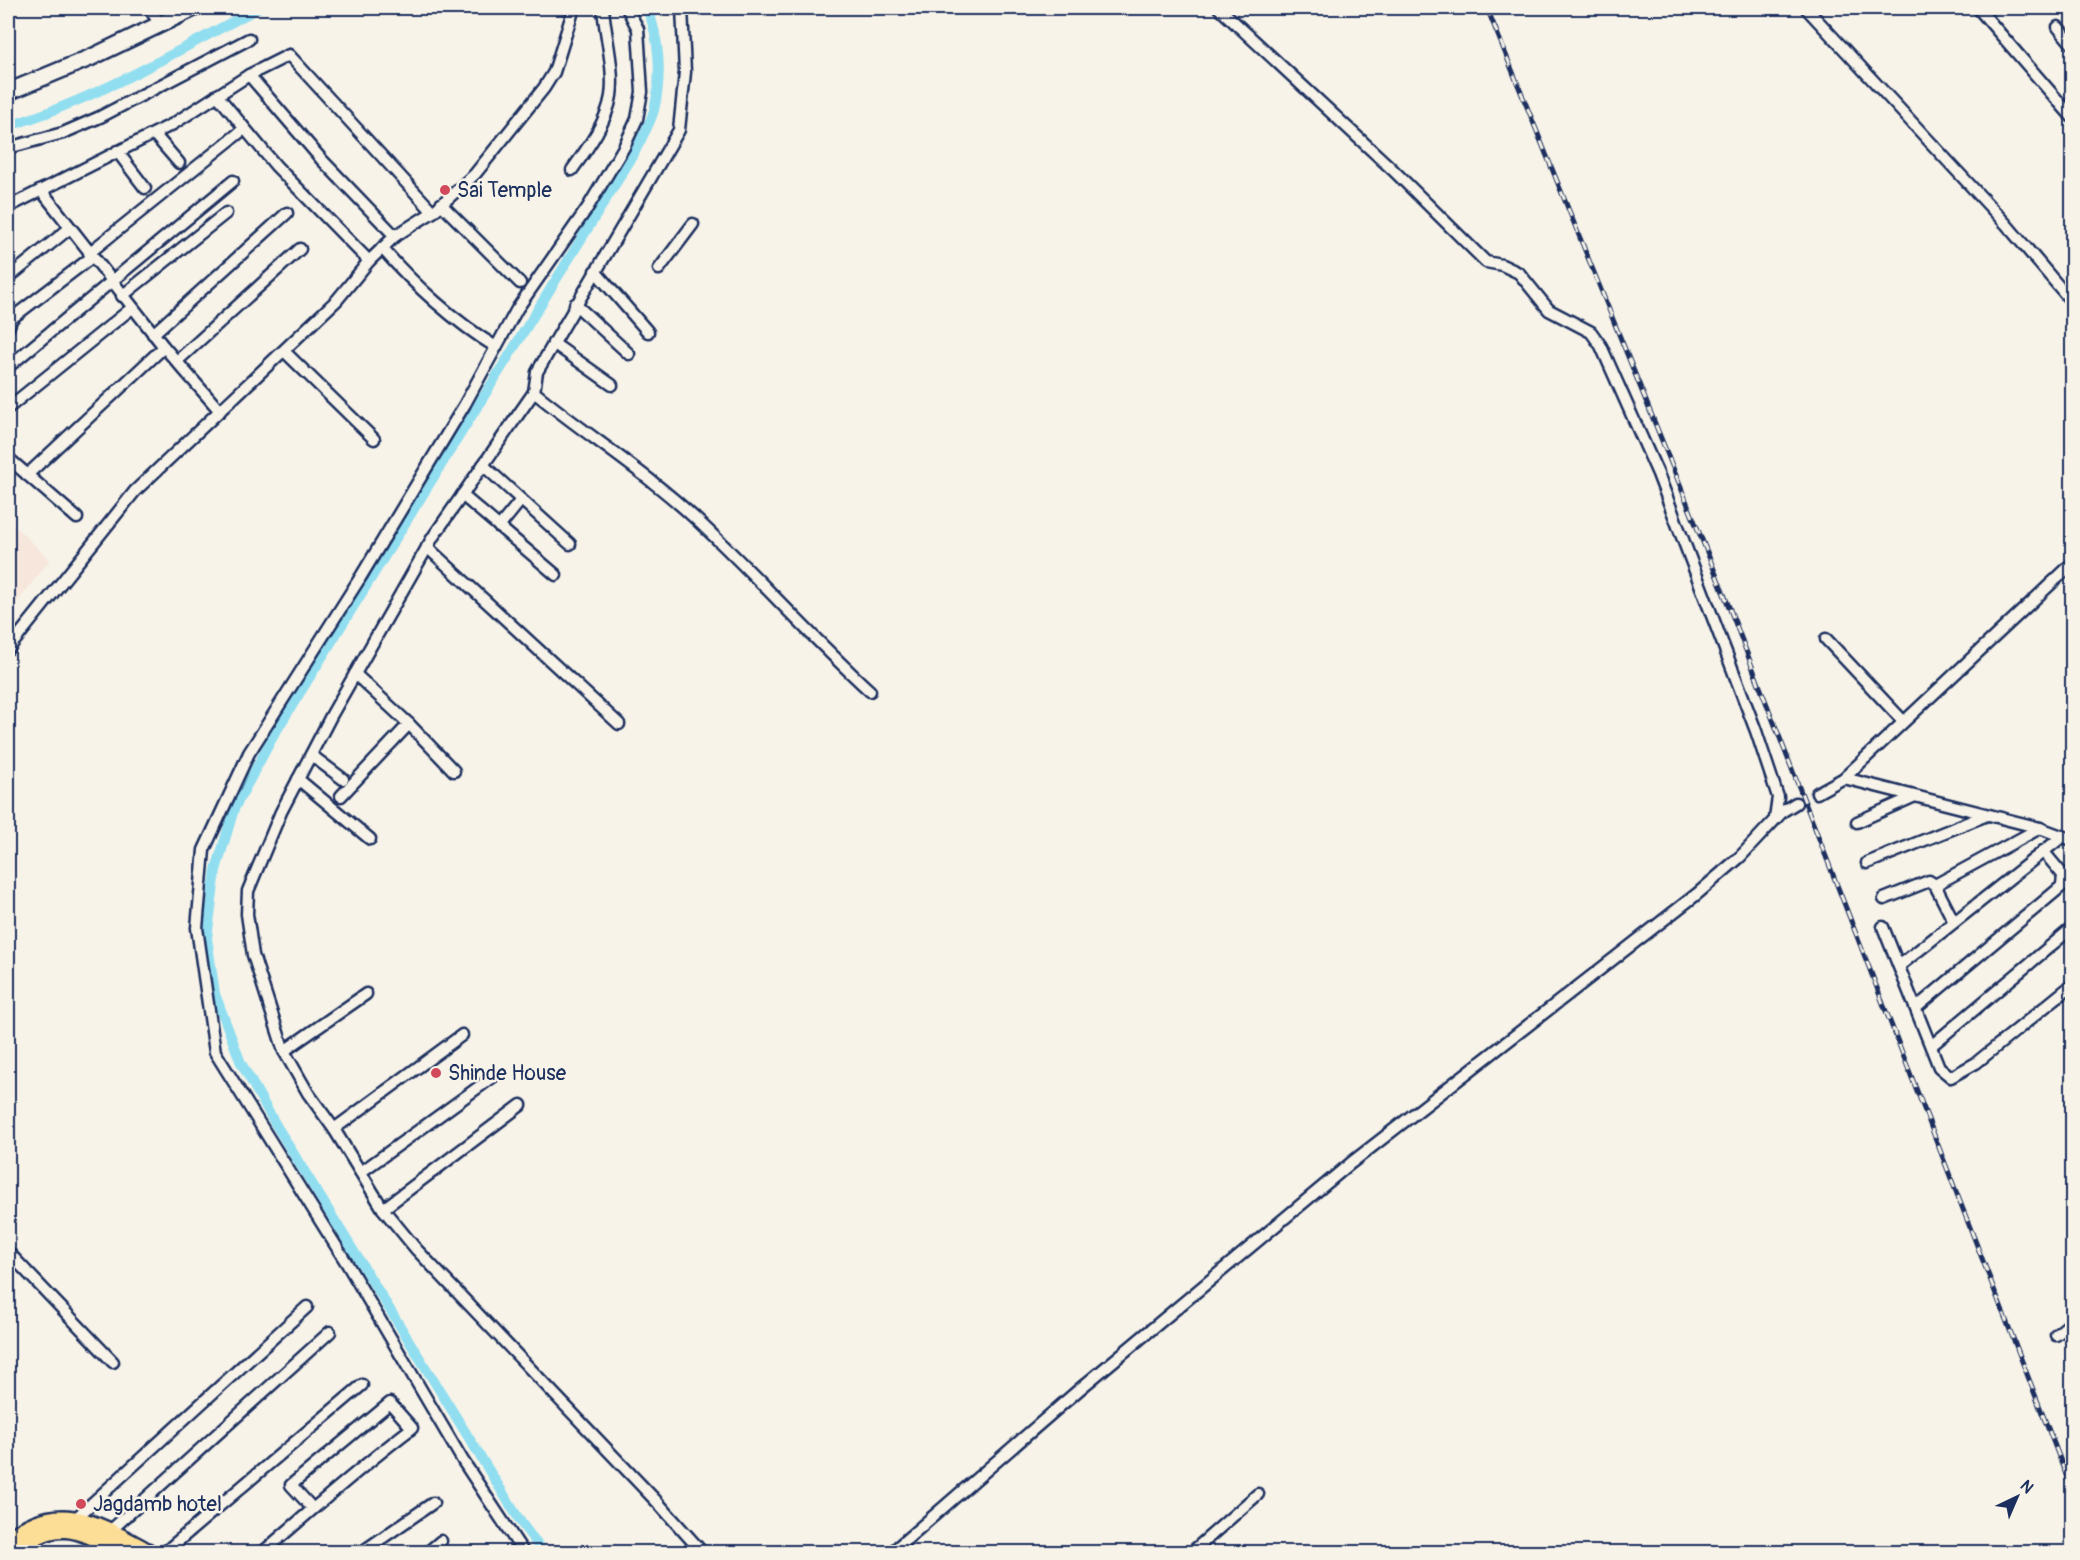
<svg xmlns="http://www.w3.org/2000/svg" width="2080" height="1560" font-family="Pangolin,sans-serif">
<rect width="100%" height="100%" fill="#f7f3e8"/>
<filter id="ink" filterUnits="userSpaceOnUse"><feTurbulence type="fractalNoise" baseFrequency=".0167" numOctaves="2"/><feDisplacementMap in="SourceGraphic" scale="12" xChannelSelector="R" yChannelSelector="G"/><feConvolveMatrix kernelMatrix="1 2 1 2 8 2 1 2 1" color-interpolation-filters="sRGB"/></filter>
<g filter="url(#ink)">
<polygon fill="#f7e6db" points="8,520 50,560 8,614"/>
<g fill="none" stroke-linecap="round" stroke-linejoin="round">
<g stroke="#91def0" stroke-width="10">
<path d="M8,126c89,-27 168,-74 250,-118"/>
<path d="M543,1552l-21,-28 -246,-399 -35,-62 -26,-69 -8,-56 9,-68 18,-61 41,-76 359,-579c6,-14 16,-29 20,-44 8,-32 6,-72 -7,-102"/>
</g>
<polyline stroke="#cbcccc" stroke-width="10" stroke-dasharray="10 5" stroke-linecap="butt" points="1796,803 1817,793"/>
<defs>
<g id="street">
<polyline points="149,8 161,25"/>
<path d="M682,8l3,64 -6,58 -142,242 -3,20c54,44 113,81 164,129 59,55 112,115 172,170"/>
<polyline points="1219,8 1393,170 1486,262 1502,265 1519,273 1549,310 1591,332 1601,346 1658,474 1756,731 1778,797 1775,819"/>
<polyline points="1806,8 2006,224 2072,302"/>
<polyline points="1978,8 2072,117"/>
<polyline points="2058,27 2072,44"/>
<polyline points="249,75 322,160 395,236"/>
<polyline points="217,95 276,166 369,261"/>
<polyline points="154,134 179,163"/>
<polyline points="8,148 63,133 100,117 249,39"/>
<polyline points="117,151 145,188"/>
<path d="M572,170c15,-21 35,-48 39,-74 4,-27 -6,-61 -8,-88"/>
<polyline points="41,190 164,347 220,411"/>
<polyline points="441,204 520,283"/>
<polyline points="8,207 173,124 249,75 289,55 433,212"/>
<path d="M382,248c32,37 73,74 114,99"/>
<polyline points="89,253 244,129"/>
<polyline points="659,269 693,224"/>
<polyline points="595,271 648,332"/>
<polyline points="8,278 70,228"/>
<polyline points="122,296 226,213"/>
<polyline points="575,304 629,354"/>
<polyline points="8,328 12,318 92,257"/>
<polyline points="153,334 287,213"/>
<polyline points="553,343 612,385"/>
<polyline points="284,351 374,439"/>
<polyline points="177,361 300,249"/>
<polyline points="8,367 233,181"/>
<polyline points="534,392 433,537 331,716 281,812 248,891 247,914 253,955 284,1051 308,1093 334,1129 383,1209 416,1249 660,1505 702,1552"/>
<polyline points="8,408 132,308"/>
<polyline points="8,458 77,518"/>
<polyline points="483,465 570,544"/>
<polyline points="27,475 164,347"/>
<polyline points="462,495 556,575"/>
<polyline points="499,527 521,500"/>
<polyline points="427,547 619,724"/>
<polyline points="1826,639 1903,721"/>
<polyline points="8,649 135,491 337,300 369,261 395,236 433,212 475,174 544,88 554,72 574,8"/>
<polyline points="355,674 409,724 454,771"/>
<polyline points="311,755 343,779"/>
<polyline points="1844,778 2040,828 2072,840"/>
<polyline points="298,779 370,839"/>
<polyline points="1817,793 1844,778 2072,564"/>
<polyline points="341,796 409,724"/>
<polyline points="1857,822 1913,797"/>
<polyline points="1867,863 1987,815"/>
<polyline points="1935,885 2040,828"/>
<polyline points="1884,899 1929,881 1935,885 1954,922"/>
<polyline points="1883,927 1939,1067 1951,1077 1976,1063 2072,985"/>
<polyline points="1899,966 2063,836"/>
<polyline points="1916,1008 2062,886 2063,875 2043,851"/>
<polyline points="1931,1046 2072,928"/>
<polyline points="284,1051 366,994"/>
<polyline points="334,1129 462,1035"/>
<polyline points="361,1172 494,1076"/>
<polyline points="383,1209 521,1105"/>
<polyline points="8,1252 113,1362"/>
<polyline points="2056,1335 2072,1322"/>
<polyline points="76,1518 307,1307"/>
<polyline points="110,1531 330,1332"/>
<polyline points="165,1552 362,1385"/>
<path d="M263,1552c49,-42 97,-85 149,-124l-22,-25 -99,82 22,24"/>
<polyline points="362,1552 433,1503"/>
<polyline points="428,1552 441,1541"/>
<polyline points="523,1552 463,1461 346,1262 215,1052 197,928 204,850 249,753 360,578 465,404 517,309 588,207 624,147 637,119 642,92 638,29 627,8"/>
<polyline points="892,1552 1081,1388 1351,1163 1697,894 1740,857 1783,811 1796,803"/>
<polyline points="1192,1552 1258,1494"/>
</g>
<polyline id="secondary" points="8,92 92,57 194,8"/>
<g id="primary">
<path d="M8,1541c51,-43 90,-16 140,11"/>
<path d="M12,1552c45,-35 63,-26 109,0"/>
</g>
</defs>
<use href="#street" stroke="#1b2f5e" stroke-width="15"/>
<use href="#secondary" stroke="#1b2f5e" stroke-width="20"/>
<use href="#primary" stroke="#1b2f5e" stroke-width="21"/>
<use href="#street" stroke="#f7f3e8" stroke-width="10"/>
<use href="#secondary" stroke="#f7f3e8" stroke-width="15"/>
<use href="#primary" stroke="#fdde96" stroke-width="16"/>
<defs>
<polyline id="rail" points="1487,8 1724,594 2072,1490"/>
</defs>
<use href="#rail" stroke="#1b2f5e" stroke-width="5"/>
<use href="#rail" stroke="#f7f3e8" stroke-width="3" stroke-dasharray="9" stroke-linecap="butt"/>
</g>
</g>
<g fill="#d1495b" stroke="#f7f3e8" stroke-width="2">
<circle cx="445" cy="190" r="6"/>
<circle cx="436" cy="1073" r="6"/>
<circle cx="81" cy="1504" r="6"/>
</g>
<g text-anchor="middle" dominant-baseline="central" stroke-width="5" stroke-linejoin="round" paint-order="stroke">
<g font-size="21" fill="#1b2f5e" stroke="#f7f3e8" text-anchor="start">
<text x="457" y="190">Sai Temple</text>
<text x="448" y="1073">Shinde House</text>
<text x="93" y="1504">Jagdamb hotel</text>
</g>
</g>
<rect width="2080" height="1560" fill="none" stroke="#f7f3e8" stroke-width="30"/>
<rect x="15" y="15" width="2050" height="1530" fill="none" stroke="#1b2f5e" stroke-width="2" filter="url(#ink)"/>
<g transform="translate(2017 1497) rotate(44)" stroke="#f7f3e8" stroke-width="4.5" paint-order="stroke">
<path d="M0-4.5L10 22L0 15L-10 22Z" fill="#1b2f5e"/>
<text y="-9" font-size="16" font-weight="bold" text-anchor="middle" fill="#1b2f5e">N</text>
</g>
</svg>
